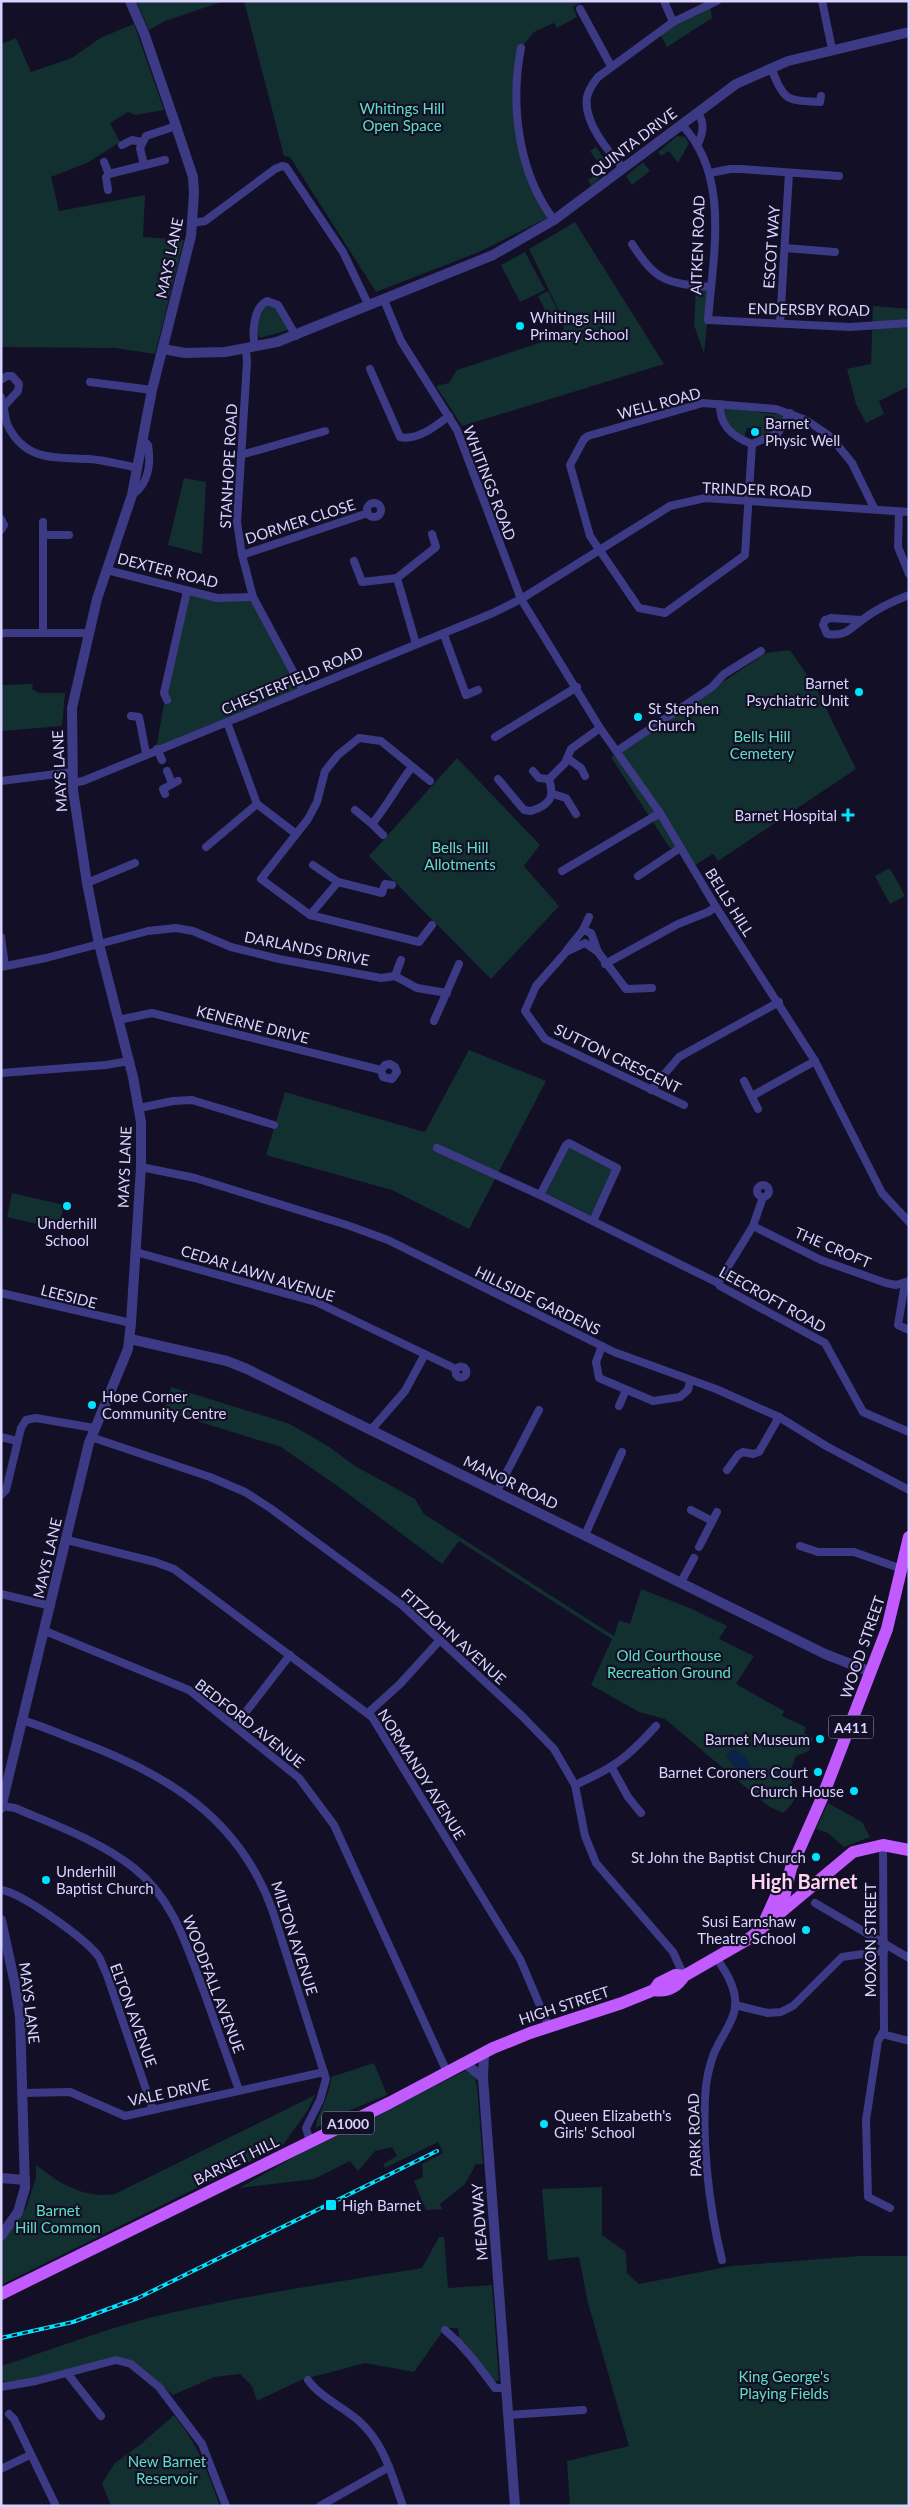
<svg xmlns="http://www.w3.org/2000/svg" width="910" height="2507" font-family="Lato,sans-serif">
<rect width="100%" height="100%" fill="#130f26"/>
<g fill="#12302f">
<polygon points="136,1 224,1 165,21 149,30"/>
<polygon points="244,1 584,1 573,7 577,17 557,28 554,23 534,32 521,48 515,77 527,168 551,216 479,252 376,292 290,157 284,156"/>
<polygon points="710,4 712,18 667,47 659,32"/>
<polygon points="134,24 164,110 135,115 128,112 110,123 120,142 87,163 51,177 59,211 145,195 143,237 184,240 155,354 115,348 1,347 1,44 16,38 31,72 72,58 100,38"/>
<polygon points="677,136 685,137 689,143 678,163 669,151 661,156 658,152"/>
<path d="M596,147c14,18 14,23 -5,39l-3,-6 15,-11 -13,-18z"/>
<polygon points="643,162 650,171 632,185 626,176"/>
<polygon points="575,222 664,364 462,426 436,386 449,383 457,370 563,335 564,321 529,249"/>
<polygon points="525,252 545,290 520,302 501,265"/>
<polygon points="696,286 711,287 704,353 694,325"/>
<polygon points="548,291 563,321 553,326 538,296"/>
<path d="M265,305h9l14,25 -28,8c-7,-8 -1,-25 5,-33z"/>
<polygon points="873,306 909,309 909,386 879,401 884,414 866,423 856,404 847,369 871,364"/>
<polygon points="726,408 783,415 784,419 777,432 761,439 761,427 747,428 744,438 728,427 723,410"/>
<polygon points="184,478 206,482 202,554 168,545"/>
<polygon points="187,591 253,597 303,690 156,749 177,630"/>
<polygon points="790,650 816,688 856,769 718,861 713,854 695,865 669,847 611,757 766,653"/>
<polygon points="33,684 32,689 39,693 65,693 62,726 1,731 1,685"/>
<polygon points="457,758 540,845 524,866 559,906 491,979 369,856"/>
<polygon points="888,869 891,870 905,896 890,904 875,876"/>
<polygon points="469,1050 546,1081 469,1229 392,1190 266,1155 285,1092 425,1132"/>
<polygon points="569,1147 613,1169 592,1216 545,1193"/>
<polygon points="12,1193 64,1205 58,1229 7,1217"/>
<path d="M171,1387l119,37 38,22 27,20 60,33 9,15 190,122 5,-16 11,4 11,-35 49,19 37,18 -8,13 35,17 -18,28 48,27 -2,5 24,11 -2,6 9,5 -4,13 -13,5c-2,4 -4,10 -5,15 -2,19 15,22 -8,42l-15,-7 -103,-87 -26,-7 -48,-27 21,-46 -153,-98 -17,23 -103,-77 -58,-40 -117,-36z"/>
<polygon points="828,1803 862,1822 870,1837 844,1847 828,1833 816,1829"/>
<path d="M374,2063l13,32 -51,21 -20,12c-1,-9 15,-35 15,-51z"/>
<polygon points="465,2071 474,2075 477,2086 483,2164 476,2164 465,2184 440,2204 442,2209 426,2210 414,2181 423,2177 422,2164 443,2153 438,2142 385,2168 383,2164 397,2156 392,2147 375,2151 358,2171 350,2161 314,2179 239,2188 310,2148"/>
<path d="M315,2095l-7,15 -25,35 -282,140v-41l25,-36 10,-30v-13c23,18 48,34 79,29z"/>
<polygon points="602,2187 602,2235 626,2252 627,2273 639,2284 731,2266 860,2256 909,2256 909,2506 570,2506 567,2461 629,2446 588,2303 579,2257 548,2260 542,2189"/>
<path d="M439,2237h5l4,51 44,-3 7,96h-5l-35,-43 -1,-10h-13l-31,44 -49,-9 -64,17 -44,21 -5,-15 -12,-12 -26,3 -41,18 -36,-31 -24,-7 -78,21 -34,4v-16c50,-16 98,-35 148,-48 90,-22 182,-35 273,-50z"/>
<path d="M174,2415c24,30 33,55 46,91h-109l-9,-23 13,-20 25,-18z"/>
</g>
<polygon fill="#0c2248" points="736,1750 743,1755 751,1765 750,1768 744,1770 736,1768 726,1757 729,1751"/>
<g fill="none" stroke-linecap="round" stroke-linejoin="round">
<g stroke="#3d3a85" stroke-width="8">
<polyline points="664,1 673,22"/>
<polyline points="822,1 832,49"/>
<polyline points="580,9 611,66"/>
<path d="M521,48c-11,57 -3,125 33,172"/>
<path d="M771,68c14,33 13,32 49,34l1,-6"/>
<path d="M698,113c7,10 5,20 0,31"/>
<path d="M681,124c50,51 32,131 27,196l142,7 59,-4"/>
<polyline points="122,145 132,140 141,142"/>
<polyline points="104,162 109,174"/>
<polyline points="144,165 140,148 146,136 176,126"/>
<path d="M623,168c-15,-17 -40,-46 -36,-71 2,-8 6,-14 11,-20l75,-55 44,-21"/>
<polyline points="710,173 730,169 741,169 839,176"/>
<polyline points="108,190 106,177 109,174 165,160"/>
<polyline points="193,223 205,221 275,169 282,166 286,167 343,252 369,306"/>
<path d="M632,244c25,38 34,39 79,43"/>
<polyline points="785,248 835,252"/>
<polyline points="384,300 401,341 457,430 521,599 600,728 660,813 716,907 815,1061 882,1193 909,1222"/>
<polyline points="780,323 789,173"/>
<path d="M255,347c-3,-14 -2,-39 12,-46l11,4 18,31"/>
<polyline points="246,349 247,362 237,522 242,555 253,597 303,690"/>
<path d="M370,369l30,68c17,4 36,-11 49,-21"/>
<polyline points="1,380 7,376 12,376 19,384 18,391 5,405"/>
<polyline points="90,382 152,390"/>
<path d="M1,397c4,10 3,20 7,29 18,36 48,31 81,33 16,1 33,6 49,9"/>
<path d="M720,404c-1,22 13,33 32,40"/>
<polyline points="790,413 778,433 752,444 745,555 665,613 639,608 590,536 570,465 584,439 588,436 703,403 776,409 806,420 831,437 852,463 874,508"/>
<polyline points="241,455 325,431"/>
<path d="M132,495c17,-11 19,-32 16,-50l-6,-6"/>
<circle cx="374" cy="510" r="7"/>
<polyline points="899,512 898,547 909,574"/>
<polyline points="1,519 4,525 1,530"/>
<polyline points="43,522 43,535"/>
<polyline points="242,555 368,513"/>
<polyline points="354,561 362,582 397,578 436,547 432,534"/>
<polyline points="107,570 217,598 253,597"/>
<polyline points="397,578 416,644"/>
<path d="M861,620l-30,-2 -6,2 -2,5 4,9c18,3 23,-5 35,-14 14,-11 31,-19 47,-25"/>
<polyline points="1,633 88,633"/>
<polyline points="43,633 43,535 69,535"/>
<polyline points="444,635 466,695 478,690"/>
<polyline points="167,700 164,693 187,591"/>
<polyline points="131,716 139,717 146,753"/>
<polyline points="227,722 257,804 295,833"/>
<polyline points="495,737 577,687"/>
<polyline points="157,749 162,760"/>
<polyline points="617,751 712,687 724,674 761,651"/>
<polyline points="567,758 581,768 585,776"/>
<polyline points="167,771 172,783"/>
<polyline points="533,771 539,778 549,779 565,763 571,749 600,728"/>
<path d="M498,779l26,31 7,1c19,-6 24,-14 18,-32"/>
<polyline points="1,781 72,772"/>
<polyline points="430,781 381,741 359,738 338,755 325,771 317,802 308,819 261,879 310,915 419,942 432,925"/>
<polyline points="73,783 83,781 493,613 521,599 670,506 705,498 909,512"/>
<polyline points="165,794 163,789 178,781"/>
<polyline points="553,794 566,798 576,814"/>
<polyline points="355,810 372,824"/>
<path d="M383,835l-11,-11c15,-18 25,-38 40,-57"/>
<polyline points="206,847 257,804"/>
<polyline points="313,865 338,882 382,893 385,884 392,885"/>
<polyline points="562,871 660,813"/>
<polyline points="638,876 680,848"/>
<polyline points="87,883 135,863"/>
<polyline points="310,915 338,882"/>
<polyline points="583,930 591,933 598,952"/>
<polyline points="1,937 5,966"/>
<polyline points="567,950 583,930 589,917"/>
<polyline points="605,964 678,924 708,912 716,907"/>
<polyline points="1,967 46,958 148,931 176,928 193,931 231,947 279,959 381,978 395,976 417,988 447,993"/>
<polyline points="395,976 401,960"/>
<polyline points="652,988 626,989 598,952 585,943 566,952 536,986 525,1011 545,1039 684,1105"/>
<polyline points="118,1020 152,1013 381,1070 383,1077 392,1079 397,1072 395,1067 390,1064 385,1065 381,1070"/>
<polyline points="434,1021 459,964"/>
<polyline points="1,1073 106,1065 129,1061"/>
<polyline points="744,1081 758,1109"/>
<polyline points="651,1090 679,1057 779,1002"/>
<polyline points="752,1096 815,1061"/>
<polyline points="139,1108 173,1101 192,1100 274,1125"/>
<polyline points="437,1148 540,1195 718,1283 720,1286 825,1343 863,1412 909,1432"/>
<polyline points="141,1167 195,1178 347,1225 388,1240 614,1352 716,1389 779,1417 826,1446 909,1490"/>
<circle cx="763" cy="1191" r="6"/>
<polyline points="540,1195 566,1145 569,1143 617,1168 593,1221"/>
<polyline points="753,1226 763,1197"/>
<polyline points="136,1252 316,1302 456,1369"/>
<polyline points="718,1283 753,1226 821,1260 886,1283 896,1285 909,1281"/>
<polyline points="905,1283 898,1325 909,1330"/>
<polyline points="1,1293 131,1323"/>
<polyline points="602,1346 596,1362 599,1378 653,1401 680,1397 688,1390 690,1381"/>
<circle cx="461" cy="1372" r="5.5"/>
<polyline points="619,1406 626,1390"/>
<polyline points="371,1430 405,1391 425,1354"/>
<polyline points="1,1437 17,1441"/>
<polyline points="91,1437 210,1477 245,1492 270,1508 402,1605 522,1716 554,1749 575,1785 585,1836 596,1863 673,1952 684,1976"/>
<polyline points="727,1470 738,1455 743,1452 753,1454 759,1452 779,1417"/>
<polyline points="497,1491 539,1410"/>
<polyline points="1,1495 6,1490 21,1428 26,1420 36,1418 94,1428"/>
<polyline points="691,1510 712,1521"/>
<polyline points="585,1535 622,1452"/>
<polyline points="67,1540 155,1562 174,1569 372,1717 520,1959 549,2027"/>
<polyline points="800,1546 818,1552 854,1552 902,1569"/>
<polyline points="699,1547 717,1512"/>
<polyline points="681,1582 694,1558"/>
<polyline points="1,1594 51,1606"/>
<polyline points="45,1631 189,1690 299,1778 334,1825 447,2072"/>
<polyline points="368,1713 400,1684 440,1640"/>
<path d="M21,1720c20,5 38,14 57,21 89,33 162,77 195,171l53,167 -6,21 -14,28 4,14"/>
<polyline points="235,1726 290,1655"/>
<polyline points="612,1768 628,1797 641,1813"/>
<path d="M575,1785c40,-18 52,-27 81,-59"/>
<path d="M2,1806l13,2c40,17 85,33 119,60 39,31 52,76 69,121 12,34 24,68 36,101"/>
<polyline points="883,1845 884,2030 878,2041 866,2120 868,2197 890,2208"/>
<path d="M1,1890c20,2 86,50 98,67 3,6 5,12 8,18l46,135"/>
<polyline points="815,1903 909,1958"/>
<path d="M717,1958c4,8 10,15 13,23 13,28 0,41 -12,64 -7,12 -10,27 -12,40 -5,54 3,123 16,175"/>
<polyline points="735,2005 768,2013 781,2012 793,2006 842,1957 884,1951"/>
<polyline points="882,2034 909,2041"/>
<polyline points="23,2093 70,2092 125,2116 324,2072"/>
<path d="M445,2330c21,18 33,35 50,58h11"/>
<polyline points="67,2373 101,2416"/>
<path d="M308,2380c12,17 35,27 51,41 25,22 33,55 44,85"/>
<polyline points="1,2387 36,2381 116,2360 131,2364 159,2387 202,2444 226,2506"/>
<polyline points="9,2414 14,2419 56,2506"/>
<polyline points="508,2415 583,2410"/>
<polyline points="1,2469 30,2455"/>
<polyline points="320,2506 389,2467"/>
</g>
<g stroke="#3d3a85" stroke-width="10">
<polyline points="163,349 185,353 225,352 277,342 493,255 554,220 736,84 788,61 909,32"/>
<polyline points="130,1339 227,1361 247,1369 825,1654 871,1672"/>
<polyline points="1,1808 89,1443 128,1349 131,1323 141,1167 141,1122 133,1077 99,944 87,883 73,790 72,708 97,599 132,495 152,390 191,236 194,193 193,177 176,126 144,33 130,1"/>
<polyline points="1,1920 15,1984 20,2017 25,2188 18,2212 1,2236"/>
<polyline points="484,2053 483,2078 515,2506"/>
<polyline points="465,2063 483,2078"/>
<polyline points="1,2178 25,2180"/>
</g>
<g stroke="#c25bff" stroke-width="12">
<polyline points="780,1914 791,1868 822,1798 887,1629 909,1537"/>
<polyline points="762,1927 781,1885"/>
<path d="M654,1990c13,2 23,-3 30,-14l66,-38 103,-86 30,-7 26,5"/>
<polyline points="1,2294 389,2103 493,2048 530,2033 622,2003 654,1990 659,1983 675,1975 684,1976"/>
</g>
<defs>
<polyline id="rail" points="1,2338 73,2322 138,2298 437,2151"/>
</defs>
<use href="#rail" stroke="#00e5ff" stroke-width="4"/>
<use href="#rail" stroke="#130f26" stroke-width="2" stroke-dasharray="5.5" stroke-linecap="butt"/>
</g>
<g fill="#00e5ff" stroke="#130f26" stroke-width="2">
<circle cx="520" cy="326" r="5"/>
<circle cx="755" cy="432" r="5"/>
<circle cx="859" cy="692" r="5"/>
<circle cx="638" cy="717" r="5"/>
<path d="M845.5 807.5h5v5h5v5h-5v5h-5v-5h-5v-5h5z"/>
<circle cx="67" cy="1206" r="5"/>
<circle cx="92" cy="1405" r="5"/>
<circle cx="820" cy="1739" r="5"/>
<circle cx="818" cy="1772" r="5"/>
<circle cx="854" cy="1791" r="5"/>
<circle cx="816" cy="1857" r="5"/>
<circle cx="46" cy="1880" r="5"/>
<circle cx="806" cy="1930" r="5"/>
<circle cx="544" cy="2124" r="5"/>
<rect x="325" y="2199" width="12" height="12" rx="2.5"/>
</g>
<g text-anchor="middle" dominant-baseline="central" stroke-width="4.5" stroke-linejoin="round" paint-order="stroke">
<g fill="#130f26" stroke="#9e99be" stroke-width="1">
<rect x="828.5" y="1715.5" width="45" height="23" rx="4"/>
<rect x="322" y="2111.5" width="52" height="23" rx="4"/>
</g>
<g font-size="14" font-weight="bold" fill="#d9d4ff">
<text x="851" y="1727">A411</text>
<text x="348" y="2123">A1000</text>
</g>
<g font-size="15" fill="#5fe0c0" stroke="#130f26">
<text x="402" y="108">Whitings Hill<tspan x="402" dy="17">Open Space</tspan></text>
<text x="762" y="736">Bells Hill<tspan x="762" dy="17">Cemetery</tspan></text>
<text x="460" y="847">Bells Hill<tspan x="460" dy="17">Allotments</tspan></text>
<text x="669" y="1655">Old Courthouse<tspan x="669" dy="17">Recreation Ground</tspan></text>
<text x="58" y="2210">Barnet<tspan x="58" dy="17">Hill Common</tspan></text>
<text x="784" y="2376">King George's<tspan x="784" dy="17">Playing Fields</tspan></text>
<text x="167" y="2461">New Barnet<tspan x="167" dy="17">Reservoir</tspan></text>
</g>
<g font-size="15" fill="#d9d4ff" stroke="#130f26">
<text transform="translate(633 142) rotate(-37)">QUINTA DRIVE</text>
<text transform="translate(697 245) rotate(-88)">AITKEN ROAD</text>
<text transform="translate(771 247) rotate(-86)">ESCOT WAY</text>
<text transform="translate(169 258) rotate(-78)">MAYS LANE</text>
<text transform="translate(809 309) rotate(1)">ENDERSBY ROAD</text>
<text transform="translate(659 403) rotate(-15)">WELL ROAD</text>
<text transform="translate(228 466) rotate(-87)">STANHOPE ROAD</text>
<text transform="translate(490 483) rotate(69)">WHITINGS ROAD</text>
<text transform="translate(757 489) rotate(2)">TRINDER ROAD</text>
<text transform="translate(300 521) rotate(-18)">DORMER CLOSE</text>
<text transform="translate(168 570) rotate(14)">DEXTER ROAD</text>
<text transform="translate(292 680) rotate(-23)">CHESTERFIELD ROAD</text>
<text transform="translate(59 771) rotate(-93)">MAYS LANE</text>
<text transform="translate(730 902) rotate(58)">BELLS HILL</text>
<text transform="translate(307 948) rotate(11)">DARLANDS DRIVE</text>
<text transform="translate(253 1024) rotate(14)">KENERNE DRIVE</text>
<text transform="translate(618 1058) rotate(26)">SUTTON CRESCENT</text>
<text transform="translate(124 1167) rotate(-88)">MAYS LANE</text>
<text transform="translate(833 1247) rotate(23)">THE CROFT</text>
<text transform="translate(258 1273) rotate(17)">CEDAR LAWN AVENUE</text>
<text transform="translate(69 1296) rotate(14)">LEESIDE</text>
<text transform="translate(773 1299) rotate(29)">LEECROFT ROAD</text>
<text transform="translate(538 1300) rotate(26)">HILLSIDE GARDENS</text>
<text transform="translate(511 1482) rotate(26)">MANOR ROAD</text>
<text transform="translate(47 1558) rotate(-77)">MAYS LANE</text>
<text transform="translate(454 1636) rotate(42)">FITZJOHN AVENUE</text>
<text transform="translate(862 1647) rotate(-71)">WOOD STREET</text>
<text transform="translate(250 1723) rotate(38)">BEDFORD AVENUE</text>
<text transform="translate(422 1774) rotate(58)">NORMANDY AVENUE</text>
<text transform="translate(295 1938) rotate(72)">MILTON AVENUE</text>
<text transform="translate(870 1940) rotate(-90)">MOXON STREET</text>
<text transform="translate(214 1984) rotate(69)">WOODFALL AVENUE</text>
<text transform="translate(30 2003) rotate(83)">MAYS LANE</text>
<text transform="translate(564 2005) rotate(-18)">HIGH STREET</text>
<text transform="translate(134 2015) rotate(70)">ELTON AVENUE</text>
<text transform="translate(169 2092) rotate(-12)">VALE DRIVE</text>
<text transform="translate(694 2135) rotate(-92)">PARK ROAD</text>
<text transform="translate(236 2160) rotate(-26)">BARNET HILL</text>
<text transform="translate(479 2222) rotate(-94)">MEADWAY</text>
</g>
<g font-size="15" fill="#d9d4ff" stroke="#130f26" text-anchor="start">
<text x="530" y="317">Whitings Hill<tspan x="530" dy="17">Primary School</tspan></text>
<text x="765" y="423">Barnet<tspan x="765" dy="17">Physic Well</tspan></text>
<text x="849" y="683" text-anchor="end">Barnet<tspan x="849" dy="17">Psychiatric Unit</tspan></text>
<text x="648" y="708">St Stephen<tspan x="648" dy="17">Church</tspan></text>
<text x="837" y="815" text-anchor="end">Barnet Hospital</text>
<text x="67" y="1223" text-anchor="middle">Underhill<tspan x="67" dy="17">School</tspan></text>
<text x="102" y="1396">Hope Corner<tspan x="102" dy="17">Community Centre</tspan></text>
<text x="810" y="1739" text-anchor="end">Barnet Museum</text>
<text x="808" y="1772" text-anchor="end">Barnet Coroners Court</text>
<text x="844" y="1791" text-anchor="end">Church House</text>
<text x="806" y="1857" text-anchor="end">St John the Baptist Church</text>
<text x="56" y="1871">Underhill<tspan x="56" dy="17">Baptist Church</tspan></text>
<text x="796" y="1921" text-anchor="end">Susi Earnshaw<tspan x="796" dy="17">Theatre School</tspan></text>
<text x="554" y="2115">Queen Elizabeth's<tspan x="554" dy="17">Girls' School</tspan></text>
<text x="342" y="2205">High Barnet</text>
</g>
<g font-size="20" font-weight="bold" fill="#ffd6f0" stroke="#130f26">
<text x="804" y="1881">High Barnet</text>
</g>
</g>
<rect width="910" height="2507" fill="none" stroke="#d9d4ff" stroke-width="5"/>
</svg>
